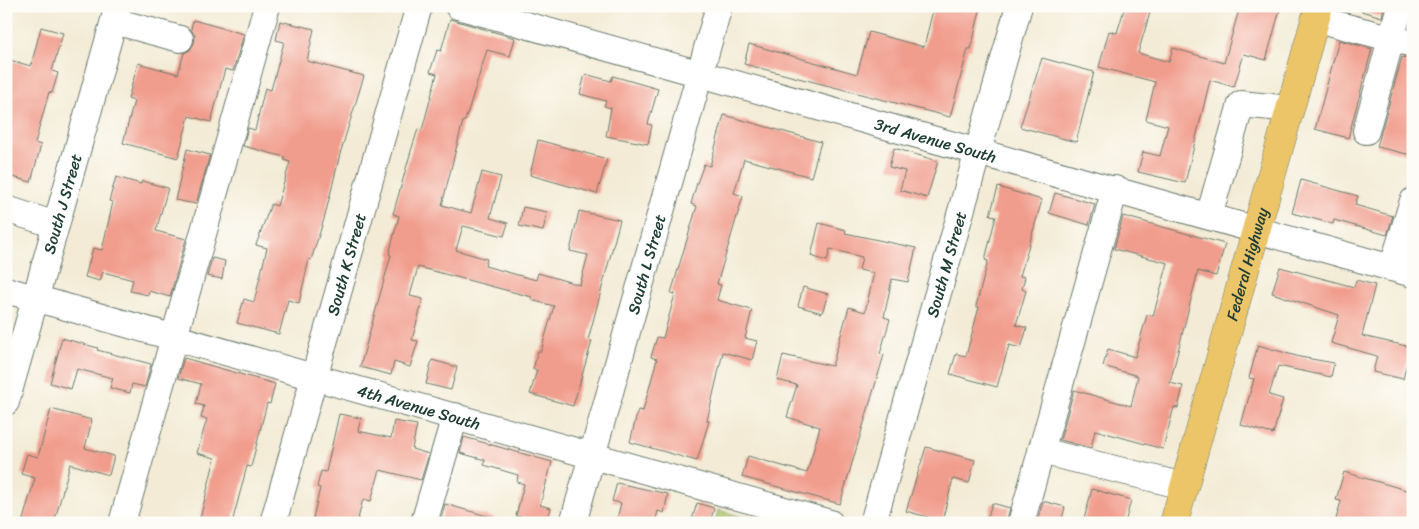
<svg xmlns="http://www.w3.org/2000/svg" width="1419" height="529" font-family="Sriracha,sans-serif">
<rect width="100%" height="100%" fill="#fdfcf7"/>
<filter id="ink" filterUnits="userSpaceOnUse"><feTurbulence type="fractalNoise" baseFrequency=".02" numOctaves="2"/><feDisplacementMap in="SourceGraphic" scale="10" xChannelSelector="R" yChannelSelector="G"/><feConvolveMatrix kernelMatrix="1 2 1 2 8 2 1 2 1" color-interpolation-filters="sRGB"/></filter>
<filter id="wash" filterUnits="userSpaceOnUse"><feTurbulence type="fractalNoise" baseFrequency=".0096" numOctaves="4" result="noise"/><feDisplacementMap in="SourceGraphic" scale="20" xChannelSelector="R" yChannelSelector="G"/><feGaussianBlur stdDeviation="1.12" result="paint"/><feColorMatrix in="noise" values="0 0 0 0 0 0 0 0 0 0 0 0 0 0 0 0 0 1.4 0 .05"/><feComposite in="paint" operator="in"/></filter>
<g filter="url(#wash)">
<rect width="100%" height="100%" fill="#f3ebd5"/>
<polygon fill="#adc469" stroke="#66804e" points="718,510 766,523 715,523"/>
<g id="blocks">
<g fill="#f19d8d">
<polygon points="934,6 981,6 971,49 968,49 950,117 744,64 749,44 857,74 869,32 924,47"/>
<polygon points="1125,6 1152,6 1138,53 1169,62 1173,48 1224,63 1240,6 1281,6 1266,60 1244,54 1234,87 1210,80 1185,183 1138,172 1143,152 1160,156 1168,126 1146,120 1155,82 1099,67 1109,31 1117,33"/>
<polygon points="1362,6 1384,6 1382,17 1361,11"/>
<polygon points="450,19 515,38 510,56 487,50 465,121 463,121 442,205 471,213 482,172 501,177 490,218 508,223 504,236 463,226 456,250 487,259 485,266 536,280 538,273 580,285 588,255 570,251 579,211 620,220 588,340 592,341 573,406 530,394 537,370 533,369 538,351 541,351 554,306 531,300 532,297 418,267 410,296 423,299 412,340 418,341 410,367 394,362 391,375 360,367 391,255 389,254 399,216 393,214 411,151 418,129 422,130 437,74 430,72 437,50 441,51"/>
<polygon points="193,20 244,34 233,71 225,69 211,122 189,116 178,158 123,143 134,101 128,99 138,63 178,74 184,53 190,50 194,43 195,36 191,29"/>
<polygon points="280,21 314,29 307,61 364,76 340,154 325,216 311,260 309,259 299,303 288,300 279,334 237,323 244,299 254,302 267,248 256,245 271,204 277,206 290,162 284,160 285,157 243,146 248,128 255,130 265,88 271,90 284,42 276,40"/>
<polygon points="41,27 63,33 52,71 58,73 52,93 49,92 35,143 41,145 31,182 6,175 6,59 31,66"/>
<polygon points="1339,40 1372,49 1348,138 1315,129"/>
<polygon points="1402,57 1413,59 1413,147 1411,155 1377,147"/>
<polygon points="1042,58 1094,72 1076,142 1020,127"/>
<polygon points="585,74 611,81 613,76 658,89 648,124 652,125 648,144 606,136 611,108 604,106 606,101 580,94"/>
<polygon points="724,115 821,142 811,177 744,159 734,193 743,196 717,284 721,285 717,300 752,310 745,338 757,341 752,360 723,352 707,421 709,421 697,461 630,442 638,410 643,411 657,359 651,357 657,337 663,338 675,294 671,293 697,206 691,204 697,183 704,164 710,166"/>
<polygon points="538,140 607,159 597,194 530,175"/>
<polygon points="894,148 938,161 927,198 900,190 905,171 889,167"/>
<polygon points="187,149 210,155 196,204 175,200"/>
<polygon points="116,177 141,184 142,181 168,188 156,231 186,239 170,297 149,291 148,295 130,291 133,280 103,272 100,281 85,277 93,248 102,250 113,202 109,201"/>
<polygon points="1301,180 1358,196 1355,205 1393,216 1387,235 1334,220 1333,224 1292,213"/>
<polygon points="998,187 1042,200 1020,276 1025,277 1022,289 1026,291 1016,325 1027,328 1021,348 1009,345 997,387 950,374 956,354 966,356 979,307 976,306 988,261 985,260 996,216 990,215"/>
<polygon points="1055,193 1095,204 1089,225 1049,213"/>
<polygon points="523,207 547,212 543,231 519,226"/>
<polygon points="1123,216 1225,244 1216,276 1198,271 1170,383 1183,386 1178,408 1174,407 1163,449 1095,430 1091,448 1060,440 1074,390 1131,406 1138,376 1103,366 1108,349 1135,357 1147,315 1153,316 1168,263 1114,249"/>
<polygon points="819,223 846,230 845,233 916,248 908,282 892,279 884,317 890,319 880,354 884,355 840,504 742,477 748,456 807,473 820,427 787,417 797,385 777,380 783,355 832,366 849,307 865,312 874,273 859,270 862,257 830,249 827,261 811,256"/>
<polygon points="212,258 225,261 222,279 207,276"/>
<polygon points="1280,267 1354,287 1356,280 1375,285 1362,336 1411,347 1403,379 1373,372 1377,356 1331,343 1339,315 1272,293"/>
<polygon points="803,287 828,294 822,313 798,306"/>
<polygon points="62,338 98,348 97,350 151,364 145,387 132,384 130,393 110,388 113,378 77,369 71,389 50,383"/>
<polygon points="1258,345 1300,357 1334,363 1331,377 1278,366 1269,395 1283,399 1273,434 1241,425 1254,379 1249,378"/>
<polygon points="184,358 275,384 270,404 267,403 251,467 247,466 232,523 199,523 215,458 197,453 207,419 201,418 204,406 196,404 201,384 178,378"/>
<polygon points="432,360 457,367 451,390 426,384"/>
<polygon points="51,409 92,420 85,448 114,456 109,475 70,464 54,523 22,523 35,478 21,474 27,454 38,457"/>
<polygon points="339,414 361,418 358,431 391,438 394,421 417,425 412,449 429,454 421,480 380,470 371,501 363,499 357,523 330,523 313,518 320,488 317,487 321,471 326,472"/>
<polygon points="464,437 552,462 540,505 551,508 547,523 516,516 524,484 517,482 518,475 484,465 485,460 460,453"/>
<polygon points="926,447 975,460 969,483 953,479 942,521 906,511"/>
<polygon points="1344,472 1413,492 1413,523 1335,523 1341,501 1336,500"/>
<polygon points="617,483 668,494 664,513 658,511 655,523 616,523 621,503 612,501"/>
<polygon points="1092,489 1131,500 1125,523 1083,523"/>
<polygon points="1043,501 1065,507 1061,523 1037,523"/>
<polygon points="697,503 714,508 710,523 691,523"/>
<polygon points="992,503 1010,508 1006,523 986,523"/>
<polygon points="445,504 494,518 494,523 440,523"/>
</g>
</g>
</g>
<g filter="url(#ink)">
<use href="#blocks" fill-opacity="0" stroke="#697a6c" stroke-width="1"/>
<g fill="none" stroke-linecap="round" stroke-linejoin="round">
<defs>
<g id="minor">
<path id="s1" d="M458,6l955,268"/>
<polyline points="1316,19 1413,44"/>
<polyline points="114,21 180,39"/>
<polyline points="1366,131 1400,6"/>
<polyline points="6,209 56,225"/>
<polyline points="1209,216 1241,104 1290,109"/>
<polyline points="1392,268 1413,201"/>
<path id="s2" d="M6,290l824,233"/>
<path id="s3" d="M6,402l112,-396"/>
<polyline points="1041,451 1184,486"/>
<polyline points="122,523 267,6"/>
<path id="s4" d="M273,523l146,-517"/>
<polyline points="424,523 455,416"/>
<path id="s5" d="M573,523l146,-517"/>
<path id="s6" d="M873,523l146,-517"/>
<polyline points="1021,523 1115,189"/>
</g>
<g id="major">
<path id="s7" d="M1174,523l145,-517"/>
</g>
</defs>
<use href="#minor" stroke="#697a6c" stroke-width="28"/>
<use href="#major" stroke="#697a6c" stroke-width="29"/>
<use href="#minor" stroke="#fff" stroke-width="26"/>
<use href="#major" stroke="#ecc569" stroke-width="28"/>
</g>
</g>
<g text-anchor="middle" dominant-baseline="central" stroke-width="4" stroke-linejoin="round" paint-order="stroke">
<g font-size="16" fill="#1f3d34" stroke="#fdfcf7">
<text stroke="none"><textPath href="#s1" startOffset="496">3rd Avenue South</textPath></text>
<text stroke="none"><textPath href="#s3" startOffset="206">South J Street</textPath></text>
<text stroke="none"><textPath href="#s4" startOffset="269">South K Street</textPath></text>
<text stroke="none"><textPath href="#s5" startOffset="269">South L Street</textPath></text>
<text stroke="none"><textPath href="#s6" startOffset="269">South M Street</textPath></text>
<text stroke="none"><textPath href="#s7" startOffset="269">Federal Highway</textPath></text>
<text stroke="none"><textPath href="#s2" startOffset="429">4th Avenue South</textPath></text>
</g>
</g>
<rect width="1419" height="529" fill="none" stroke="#fdfcf7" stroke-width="25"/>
</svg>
